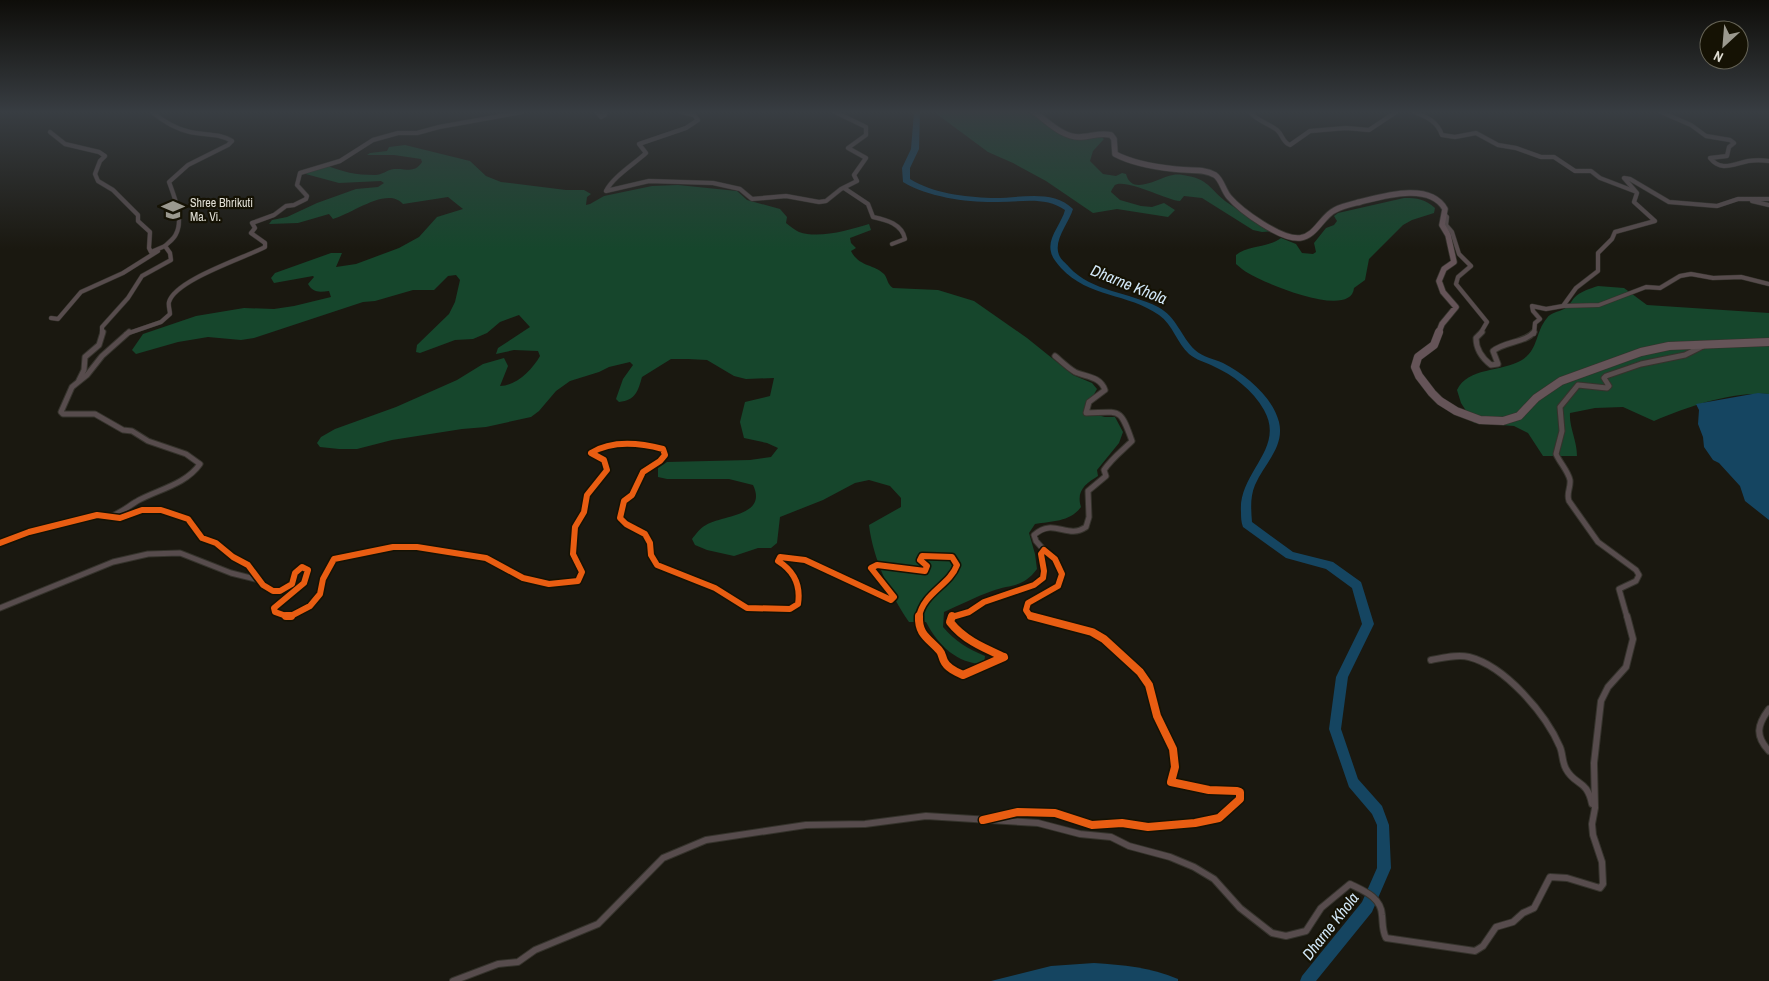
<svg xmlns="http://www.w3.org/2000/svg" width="1769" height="981" font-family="'Archivo Narrow',sans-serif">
<rect width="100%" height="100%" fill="#1a1810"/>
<g fill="#16462c">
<path d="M934,112h93l47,27 26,-3 4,3 -11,12 -3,10 13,13 13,2 6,-3 4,1c6,23 33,3 47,1 4,-1 11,0 15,1 22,4 24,16 40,27 15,11 31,19 47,28l-13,1 -9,-2 -51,-32 -18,-2 -4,5c-13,-1 -55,-23 -65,-16 -1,1 -4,6 -4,7l9,8 21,6 11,1 12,-4 11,7 -7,7 -51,-8 -24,4 -47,-32 -33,-18 -25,-11z"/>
<path d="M405,145l65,16 16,15 15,6 65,8h18l7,4 -4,3 -1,8 4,-1 14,-8 48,-10 26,-1 59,6 10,9 33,9 7,8 -1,6c4,3 9,7 13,9 20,7 50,-2 70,-8l2,6 -21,8 1,5 5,5 -5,3c8,16 23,13 33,23 4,5 3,10 9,14l45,2 36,11 53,37 46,37 19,8 5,6 -11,19v4l19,5h10l8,15 -4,11 -22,27 1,6c-13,8 -22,15 -17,31 -11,15 -29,14 -46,17l-6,9 6,21 2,15c-14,19 -26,15 -45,22 -17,6 -32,14 -48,21l-1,15c12,14 25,22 42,29l-1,8c-27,0 -46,-19 -58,-42h-17c-19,-28 -36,-63 -40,-97l32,-18v-9l-11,-12 -21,-6 -14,3 -32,17 -43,17 -3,26 -6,5h-13l-24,8 -27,-6 -12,-5 -3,-6c4,-5 8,-11 14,-14 17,-10 62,-9 47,-40l-24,-6h-62l-9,-2v-9l9,-6 83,-2 21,-3 7,-9 -11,-5 -23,-5 -4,-16 5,-20 25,-6 4,-18 -28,1 -12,-3 -27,-16 -19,-1h-17l-29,18c-4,14 -6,23 -23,25l-3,-3 1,-3 6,-17 10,-14 -3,-3 -21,5 -10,5 -29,9 -14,10 -17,20 -8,6 -45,10 -24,2 -70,11 -35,9h-18l-19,-2 -3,-4 4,-6 14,-8 61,-22 61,-27 26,-16 21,-6 4,8 -8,20c16,0 32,-16 40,-30l-2,-5 -24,-1 -18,4 2,-6 32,-21 -11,-12 -19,7 -13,11 -14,6 -18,1 -35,13 -4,-1 1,-7 32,-31 6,-12 5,-22 -4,-5 -8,1 -14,14h-21l-38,11 -12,1 -109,36 -13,2 -33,-3 -30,5 -42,12 -4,-4 11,-16 53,-18 48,-8 30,1 20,-3 37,-9 -2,-6c-10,1 -16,2 -21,-7l6,-7 -1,-1 -39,7 -3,-5 4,-5 56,-20h11l-6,14 20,-3 43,-16 20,-11 18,-20 26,-8 -15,-12 -45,7c-16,-18 -51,10 -70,15l-4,-5 -31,9 -29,1 3,-4 15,-3 30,-14 39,-14 22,-2 6,-4 -3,-2 -42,2 -37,-10 23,-8c19,7 30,10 50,10 7,0 12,-5 19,-6 13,-1 20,5 28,-7l-1,-3 -27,-4h-27l3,-2 17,-2 2,-4z"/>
<path d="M1404,198c14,0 21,1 31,10l-1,5 -22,7 -9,5 -34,34 -4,21 -11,8c-3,32 -90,-5 -106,-15 -4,-2 -8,-6 -12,-9v-9c13,-10 32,-7 45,-17l15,6 6,9 11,1 3,-2 -2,-9 12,-15 8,-3 3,-4 -3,-5 4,-3z"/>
<path d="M1598,286l26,2 23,17 122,8v81c-40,-2 -79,12 -115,27l-31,-14 -28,1 -25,5c-1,15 7,27 7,43h-34l-15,-23 -14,-7 -40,-3 -13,-20 -4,-13c11,-23 45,-18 65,-30 17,-11 13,-28 25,-42 3,-5 11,-6 17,-9 4,-2 7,-7 10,-11 7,-7 15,-9 24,-12z"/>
</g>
<g fill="#154561">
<polygon points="1758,393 1769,394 1769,520 1745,501 1740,486 1719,463 1713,460 1704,447 1703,437 1698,424 1699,410 1696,404"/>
<path d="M1094,963c29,2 56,4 84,16v2h-187l60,-15z"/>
</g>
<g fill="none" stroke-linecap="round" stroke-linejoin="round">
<path fill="#154561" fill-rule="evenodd" d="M914,112h6l-1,37 -9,19v11c22,14 55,18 81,19 26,1 61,-10 82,11 -4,14 -20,31 -14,46 2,5 7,8 10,12 23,25 60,25 89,40 19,10 23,30 37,43 8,7 19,9 28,13 23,12 49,33 56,59 6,25 -15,42 -24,63 -5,12 -4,24 -3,37l41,30 40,10 28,20 1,3 12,39 -26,53 -7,52 17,50 24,27 7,19 2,43 -19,44 -56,69h-16l2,-5 60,-74 15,-34v-43l-5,-11 -23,-27 -20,-58 7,-52 26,-53 -10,-36 -26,-19 -40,-11 -43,-31c-2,-5 -2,-10 -2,-15 -3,-40 45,-63 23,-102 -11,-20 -31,-35 -51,-44 -8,-4 -17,-6 -24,-12 -12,-11 -16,-29 -30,-39 -31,-22 -70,-17 -98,-47 -4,-5 -9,-10 -10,-16 -4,-14 11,-29 14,-42 -21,-15 -48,-7 -72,-8 -28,0 -65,-5 -90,-20l-1,-14 9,-19z"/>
<defs>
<g id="street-far2">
<polyline points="597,112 601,117 605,115 605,112"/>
<path d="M681,112l13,3 4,5 -12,8 -47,16 7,9c-12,11 -33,24 -40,38l43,-10 64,2 27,6 12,10 34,-3 33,6 7,-1 15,-12 16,-8 -3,-6 12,-17 -18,-10 18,-13v-8l-31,-15"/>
<path d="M1250,112c7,9 18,11 27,18 6,5 5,12 13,15l20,-14 36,-3 23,2 27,-18"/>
<path d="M1414,112c13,5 23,9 28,23l13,2 21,-4 22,12 18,3 25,9h13l21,14h16l9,7 34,13"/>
<path d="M1661,112l30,13 15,11 24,4 4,3 -5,4 -2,9 -17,2c11,14 23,6 38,3 7,-1 14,-1 21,0"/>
<polyline points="50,132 65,144 99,152 105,156 100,161 95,174 98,181 113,190 138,215 138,221 150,232 149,248 151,252 165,246"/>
<path d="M844,188l24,16 5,13c14,3 29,7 32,22l-13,5"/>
<polyline points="1752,201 1769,205"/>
<polyline points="1445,215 1447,217 1446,225 1452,232 1459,254 1471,266 1458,277 1456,284 1487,322 1480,334"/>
<polyline points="1563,306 1599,305 1646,287 1660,288 1680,276 1691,274 1713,278 1741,277 1769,284"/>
<polyline points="51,318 58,319 81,292 123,273 158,251"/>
<path d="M102,334v-7l26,-29 14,-22 29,-16 -1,-7 -5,-7c4,-4 9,-7 11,-12 8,-15 -2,-38 -7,-52l19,-17 40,-20 4,-4c-13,-8 -28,-6 -42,-9 -14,-3 -27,-11 -38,-20"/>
<path d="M126,334l35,-12 9,-8c0,-3 -2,-9 -1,-12 6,-22 75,-44 96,-55v-4l-14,-10 4,-5 -3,-5 22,-8 12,-9 8,-1 12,-6 1,-3 -10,-11 3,-12 40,-12 33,-21 25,-7h19l22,-6 83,-15"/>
<polyline points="1534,334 1535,323 1540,319 1533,311 1532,306 1546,309 1563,306 1576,288 1598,271 1598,253 1612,239 1615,232 1655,221 1634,202 1637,193 1624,178 1630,179 1669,202 1717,206 1738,199 1769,199"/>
</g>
<g id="street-far1">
<path d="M1482,332l-6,6c0,12 6,20 15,27l7,-1 -5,-13c12,-10 32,-8 41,-19"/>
<polyline points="79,380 84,370 85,357 99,345 103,332"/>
<path d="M112,516c10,-4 18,-11 27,-16 21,-11 47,-16 61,-36l-14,-10 -38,-13 -16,-10 -9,-1 -28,-16h-32l-2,-2 11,-25 15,-12 15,-19 27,-24"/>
<path d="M0,543l29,-11 68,-17 23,3 22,-8h19l27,9 14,19 14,5 17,14 15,8 15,20 10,6h7l12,-7 3,-11 7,-6 6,3 -4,13 -30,25 1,4 14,5 21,-11 10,-12 3,-15 11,-20 59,-12h24l69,11 37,20 26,6 29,-3 4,-9 -9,-18 2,-27 9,-15 3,-17 20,-25 -3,-10 -13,-7c21,-13 49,-10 72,-4l2,6 -5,6 -17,11 -11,23 -8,6 -4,17 6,6 19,10 5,9 1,12 6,10 58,23 32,20 43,1 8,-5c3,-19 -4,-33 -20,-43l2,-4 25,3 86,40 3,-3 -23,-29 6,-3 48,6 2,-5 -7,-6 2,-4 30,1 5,8c-7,20 -34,28 -38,52"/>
<path d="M1044,550l-8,-9 -2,-6c20,-18 33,5 52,-8l3,-10 -1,-26 18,-15 -2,-6c8,-12 18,-19 28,-29 -12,-34 -11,-29 -46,-28l3,-11 16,-12c-5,-14 -19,-13 -30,-18 -7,-4 -14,-11 -20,-16"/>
<polyline points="0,608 113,562 148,554 180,553 231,573 259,580"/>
<polyline points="952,617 969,612 984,602 1034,585 1043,578 1044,571 1041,554 1044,550 1055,559 1062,574 1058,586 1028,603 1026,610 1030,616 1036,617"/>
<path d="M1627,617l-8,-28 17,-8 3,-6 -3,-5 -38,-28 -29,-41c-3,-8 2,-13 1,-21 -2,-9 -10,-17 -14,-26l6,-23 -2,-24 18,-22 29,3 2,-2 -5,-8 2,-2 35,-12 44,-9 18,-9"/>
</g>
<g id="street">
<polyline points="286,616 291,616"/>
<path d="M919,616c-1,18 9,22 20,34 3,3 3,7 5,11 3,7 12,11 19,14l41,-18c-20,-9 -40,-17 -54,-35l2,-6"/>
<path d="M1431,660c12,-2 26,-6 38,-3 36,9 77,57 91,90 3,7 2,15 6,22 9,17 21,10 26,35"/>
<path d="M1769,709c-12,16 -14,27 0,42"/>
<polyline points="983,820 1018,812 1055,813 1092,825 1122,823 1148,827 1195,823 1219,818 1240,799 1240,792 1237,791 1209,790 1171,782 1175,767 1173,749 1157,716 1149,685 1140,672 1104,639 1092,632 1031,616"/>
<path d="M453,981l45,-17 20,-2 17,-12 63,-26 65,-66 43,-18 100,-15 59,-1 61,-8 112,7 42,11 31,3 18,9 41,11 24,10 20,12 26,29 32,25 14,3 20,-5 15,-23 29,-24c14,7 31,13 32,31 1,9 0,15 4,23l89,13 8,-5 13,-19 17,-5 10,-9 11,-5 16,-31 17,1 33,10 3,-4 -1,-22 -9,-27 -1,-11 3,-16 -1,-45 7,-62 7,-14 18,-20 7,-28 -6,-23"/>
</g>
<path id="primary-far1" d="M1034,112c13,9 28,25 45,25 11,0 21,-5 32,-2l3,4 1,15c17,9 40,13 59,15 13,2 29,-1 41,6 7,5 8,15 14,22 12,14 52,43 71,41 16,-2 22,-22 35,-28 7,-4 17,-6 25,-8 24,-6 70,-20 85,7l-3,16 6,10 6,27 -10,7 -5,12 4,11 13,15 -14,17 -4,10"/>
<polyline id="primary" points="1439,332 1434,345 1418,357 1415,367 1419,376 1432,393 1440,401 1456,411 1480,420 1503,421 1519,416 1536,398 1561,381 1641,352 1669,346 1769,342"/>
</defs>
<use href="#street-far2" stroke="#35332c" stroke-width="5"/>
<use href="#street-far1" stroke="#35332c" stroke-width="7"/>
<use href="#street" stroke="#35332c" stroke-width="8"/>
<use href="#primary-far1" stroke="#35332c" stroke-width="7"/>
<use href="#primary" stroke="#35332c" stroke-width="9"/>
<use href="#street-far2" stroke="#574c4d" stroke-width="4"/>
<use href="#street-far1" stroke="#574c4d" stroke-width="5"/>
<use href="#street" stroke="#574c4d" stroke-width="6"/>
<use href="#primary-far1" stroke="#655458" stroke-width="5.5"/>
<use href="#primary" stroke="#655458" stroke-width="8"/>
<defs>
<g id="cycleway-far1">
<path d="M0,543l29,-11 68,-17 23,3 22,-8h19l27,9 14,19 14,5 17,14 15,8 15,20 10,6h7l12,-7 3,-11 7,-6 6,3 -4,13 -30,25 1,4 14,5 21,-11 10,-12 3,-15 11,-20 59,-12h24l69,11 37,20 26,6 29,-3 4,-9 -9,-18 2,-27 9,-15 3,-17 20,-25 -3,-10 -13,-7c21,-13 49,-10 72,-4l2,6 -5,6 -17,11 -11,23 -8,6 -4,17 6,6 19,10 5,9 1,12 6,10 58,23 32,20 43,1 8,-5c3,-19 -4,-33 -20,-43l2,-4 25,3 86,40 3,-3 -23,-29 6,-3 48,6 2,-5 -7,-6 2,-4 30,1 5,8c-7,20 -34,28 -38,52"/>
<polyline points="952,617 969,612 984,602 1034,585 1043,578 1044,571 1041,554 1044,550 1055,559 1062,574 1058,586 1028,603 1026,610 1030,616 1036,617"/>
</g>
<g id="cycleway">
<polyline points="286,616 291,616"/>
<path d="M919,616c-1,18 9,22 20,34 3,3 3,7 5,11 3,7 12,11 19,14l41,-18c-20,-9 -40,-17 -54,-35l2,-6"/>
<polyline points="983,820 1018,812 1055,813 1092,825 1122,823 1148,827 1195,823 1219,818 1240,799 1240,792 1237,791 1209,790 1171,782 1175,767 1173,749 1157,716 1149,685 1140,672 1104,639 1092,632 1031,616"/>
</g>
</defs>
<use href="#cycleway-far1" stroke="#151204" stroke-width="9"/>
<use href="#cycleway" stroke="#151204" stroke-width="11"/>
<use href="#cycleway-far1" stroke="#e95d12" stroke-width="6"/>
<use href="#cycleway" stroke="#e95d12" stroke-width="8"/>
</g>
<linearGradient id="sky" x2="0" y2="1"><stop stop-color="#0e0d09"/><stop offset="0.45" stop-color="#383d42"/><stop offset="1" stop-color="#383d42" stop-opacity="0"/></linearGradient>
<rect width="1769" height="249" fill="url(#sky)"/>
<defs>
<symbol id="school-bare" viewBox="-9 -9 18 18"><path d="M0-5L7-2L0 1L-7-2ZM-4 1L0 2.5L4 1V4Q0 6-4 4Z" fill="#9b998f" stroke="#151204" stroke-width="2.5" paint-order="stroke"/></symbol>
</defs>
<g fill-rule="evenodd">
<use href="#school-bare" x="157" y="194" width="32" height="32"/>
</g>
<g text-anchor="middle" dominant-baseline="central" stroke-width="4.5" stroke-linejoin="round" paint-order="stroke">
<g font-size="12" fill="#e0ded4" stroke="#151204" text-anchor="start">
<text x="190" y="203">Shree Bhrikuti<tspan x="190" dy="14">Ma. Vi.</tspan></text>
</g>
<g font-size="16" font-style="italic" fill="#d2e8f8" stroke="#151204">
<text transform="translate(1129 284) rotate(22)">Dharne Khola</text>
<text transform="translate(1330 926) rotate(-52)">Dharne Khola</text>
</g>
</g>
<g transform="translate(1724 45) rotate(206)"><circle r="24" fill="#151204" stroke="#666457"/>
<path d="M0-4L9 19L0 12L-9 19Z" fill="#9b998f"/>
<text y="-8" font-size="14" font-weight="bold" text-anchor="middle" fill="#e0ded4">N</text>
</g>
</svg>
